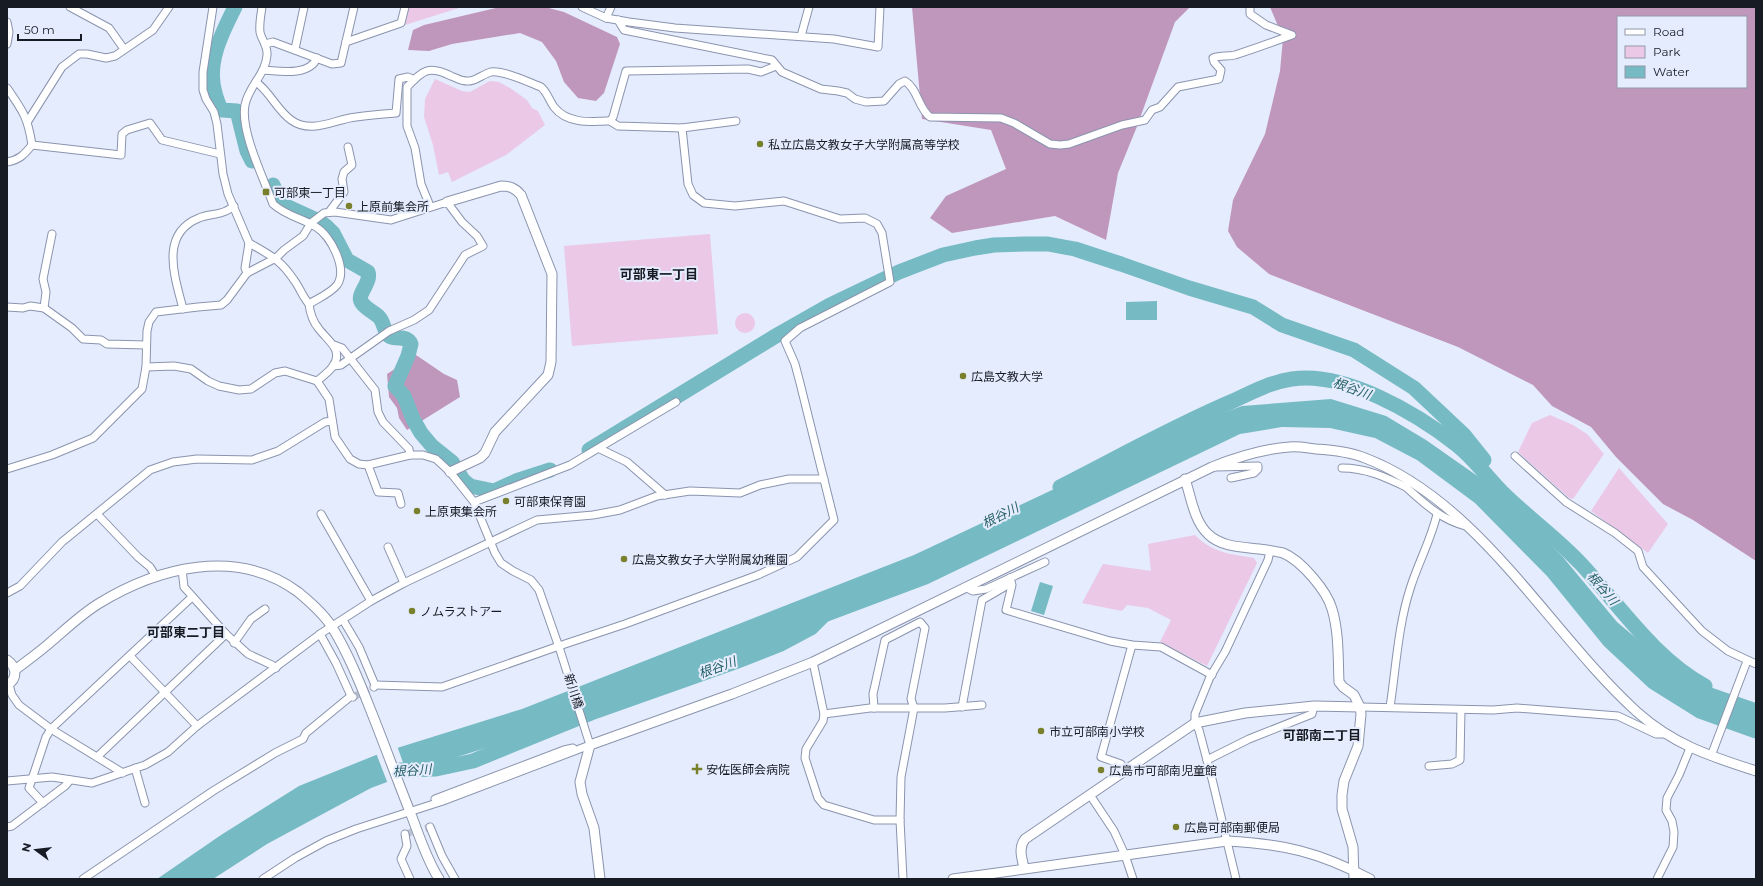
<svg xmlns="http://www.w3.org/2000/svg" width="1763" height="886" font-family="Montserrat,'Noto Sans JP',sans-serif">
<rect width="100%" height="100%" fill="#e5ecfd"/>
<g fill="#eac8e6">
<polygon points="409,7 462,7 405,25"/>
<polygon points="435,79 462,91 470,92 490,81 499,82 510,88 527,100 532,108 538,111 545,125 506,155 452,182 448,172 439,175 433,145 424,117 425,99"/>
<polygon points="710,234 718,334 572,346 564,246"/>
<circle cx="745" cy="323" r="10"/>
<polygon points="1550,415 1573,425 1587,434 1604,454 1573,499 1569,498 1518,452 1532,423"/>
<polygon points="1619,468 1668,524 1648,553 1591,511"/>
<path d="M1195,535c18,18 35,19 59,23l3,5 -50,103 -47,-24 11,-22 -23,-12 -21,-3 -5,6 -40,-8 21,-39 48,7 -3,-27z"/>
</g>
<g fill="#c097bc" fill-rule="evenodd">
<polygon points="500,7 545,7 564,12 617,37 620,44 604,93 596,101 578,98 564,82 556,61 542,42 520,33 452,44 429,51 408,50 413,30 424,25"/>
<polygon points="912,7 1190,7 1175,22 1136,129 1118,173 1106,240 1055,216 952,233 930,218 946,196 1006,169 991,130 922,119"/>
<path d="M1270,7h486v554l-63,-41 -30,-16 -47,-47 -25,-30 -39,-21 -19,-21 -75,-38 -189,-73 -32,-27 -9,-16 5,-31 32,-66 15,-63 3,-33zM1618,17h128v70h-128z"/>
<polygon points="416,355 444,374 457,380 460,397 407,430 399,418 397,408 389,397 387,374"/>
</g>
<g fill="#76bac3">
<polygon points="1157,301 1157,320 1126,320 1126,302"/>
<polygon points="1331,399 1386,416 1426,440 1486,482 1562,556 1617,622 1662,660 1707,686 1756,703 1756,739 1697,718 1649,688 1604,646 1547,576 1475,503 1417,460 1375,438 1330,428 1282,427 1240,434 928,584 523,736 435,764 371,788 267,844 213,879 157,879 221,835 299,786 381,753 522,709 914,555 1188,426 1242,406"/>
<polygon points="1040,582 1053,586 1044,615 1031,611"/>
</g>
<polygon fill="#e5ecfd" points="397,746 408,776 388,784 376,753"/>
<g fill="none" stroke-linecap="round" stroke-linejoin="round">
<g stroke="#76bac3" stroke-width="15">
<path d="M235,7c-13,26 -29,56 -20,86 2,7 3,12 7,17l15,1 10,40 5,10"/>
<path d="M273,185l7,16 6,5 33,15 7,5 7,7 14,27 21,12c4,11 -13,23 -6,31 4,6 12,9 17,14 5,5 5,15 10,19 8,5 17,-2 22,8l-3,12 -13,30 9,10 9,23 8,14 11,13 20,16 11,18 7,6 24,5 22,-10 34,-11"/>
<polyline points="589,450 779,334 830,305 899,272 943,255 975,248 994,245 1026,244 1048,244 1075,249 1121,264 1189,288 1253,307 1282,325 1354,350 1414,388 1464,435 1484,460"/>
<path d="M1060,487c57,-29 114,-61 173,-86 19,-9 38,-19 59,-22 53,-8 124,34 165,66 19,15 32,35 49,51 25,24 53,44 76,69 39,42 72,93 123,121"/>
<polyline points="400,770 436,769 473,761 591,713 735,662 781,644 811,628 825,614"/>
</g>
<g stroke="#bcc2d2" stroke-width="7" stroke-dasharray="7 3.5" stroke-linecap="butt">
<polyline points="353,697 374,687"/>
<polyline points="405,834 430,827"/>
</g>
<defs>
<g id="minor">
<polyline points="70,7 109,28 124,49"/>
<polyline points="213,7 203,72 203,90 206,99 214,112 217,124 223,174 228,194 249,243 245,268 247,273"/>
<path d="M262,7c-1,7 -3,17 -2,25 1,7 8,14 7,23 -1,19 -19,32 -22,50 -5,26 19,74 28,99 13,12 29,14 43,23 15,9 32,42 21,58 -6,8 -20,14 -28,19 1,9 4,18 10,25 9,12 25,21 14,37 -4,6 -11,11 -16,15l12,18 6,38 15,22 9,5 9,1 42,-10h13l13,4 14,13 24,30 21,51 6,10 12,8 18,9 8,10 21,60 30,95"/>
<polyline points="582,7 606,18 629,22 675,28 834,39 878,47 880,7"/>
<polyline points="606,18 611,7"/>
<path d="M618,20l6,10 148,30 10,12 39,17 17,2 9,2 8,6 11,3 18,-1 15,-17 6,-3c13,8 13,27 25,36l71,1 13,5 36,21 10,1 9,-1 53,-19 23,-5 7,-10 8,-3 18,-20 41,-8 2,-9 -7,-8 -1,-4c8,-3 14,-1 22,-3 19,-6 38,-13 57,-20l-26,-10 -16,-11v-7"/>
<polyline points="7,22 9,32 7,44"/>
<polyline points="801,36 809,7"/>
<polyline points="346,42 401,23 405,7"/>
<polyline points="265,44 273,42 332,64 341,63 354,7"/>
<polyline points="295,49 304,7"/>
<path d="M263,70c15,1 46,7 54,-12"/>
<path d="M256,82c14,10 21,28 35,38 21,15 44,-1 65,-3 14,-2 27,-3 40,-4l3,-34 9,-2 6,3"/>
<path d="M7,88c16,23 21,30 25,57 -8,10 -13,15 -25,17"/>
<polyline points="28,121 62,67 79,54 87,54 106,58 115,56 153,30 169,7"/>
<polyline points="610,121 618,126 682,128 736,121"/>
<polyline points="32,145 121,155 122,134 127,130 150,123 162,140 220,154"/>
<path d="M430,206l-9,-22 -6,-36 -8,-22v-39c16,-17 22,-22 44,-11 6,2 11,6 18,5 7,0 14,-7 22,-9 12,-2 37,10 50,15 6,5 8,13 13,20 13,17 37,15 56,14l3,-4 13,-46 122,-2 13,3 15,-6"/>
<polyline points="329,212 344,192 342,179 344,172 352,165 348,147"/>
<path d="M249,243c21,12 32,17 45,37 6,8 8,16 15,24"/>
<polyline points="7,307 23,308 30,306 44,308 72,328 83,339 101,340 107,344 146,345"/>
<polyline points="44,308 46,292 43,279 52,234"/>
<path d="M183,309c-8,-32 -24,-75 16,-91 6,-3 14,-3 21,-5 5,-1 10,-4 14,-7"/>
<polyline points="334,345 342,348 375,390 378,412 383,422 409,449 410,455"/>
<polyline points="146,367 174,366 191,369 208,381 219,386 239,390 251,389 275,373 285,371 317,381"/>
<polyline points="600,449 627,462 665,495"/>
<polyline points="1515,456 1566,502 1615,533 1638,551 1643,567 1702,631 1728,651 1756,664"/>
<polyline points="368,465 378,492 398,493 401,504"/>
<polyline points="1216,467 1258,466 1258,469 1254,473 1231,478"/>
<path d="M1342,468c24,0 43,9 64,19"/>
<polyline points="7,469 52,455 93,438 142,389 146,367 147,331 149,322 156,312 198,307 221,305 227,300 247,273 276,258 284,250 303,236 311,223 324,213 335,212 391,220 447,202 462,222 477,236 483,246 465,255 429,310 414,320 389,331 341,365 333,366"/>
<path d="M1409,481l-3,6c18,16 35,33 60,39"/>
<polyline points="474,502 570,465 676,402"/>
<polyline points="97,514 138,557 150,567 155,575"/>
<polyline points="321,514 371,601"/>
<polyline points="388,547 404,583"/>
<polyline points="182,569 184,587 226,634 248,654 272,665 276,668"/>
<polyline points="1010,578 1012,585 1006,610 1110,641 1132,645 1161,647 1212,675"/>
<polyline points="965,587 973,591 986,589 1045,562"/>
<polyline points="7,593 20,586 62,542 150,470 173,462 197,459 252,460 278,451 325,422 332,421"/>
<polyline points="343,620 359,647 375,685 374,687"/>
<polyline points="320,634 336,663 351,696 353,697"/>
<polyline points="234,643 251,619 265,609"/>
<polyline points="130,656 197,726"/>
<polyline points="813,662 824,714 823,721 806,749 805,758 818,798 824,805 874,820 900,820"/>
<polyline points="9,685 12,695 19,705 51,729 123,773"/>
<polyline points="375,685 442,687 559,646 625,624 758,575 797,557 834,520 800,383 795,364 785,341 800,328 890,282 882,233 877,224 865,218 840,219 784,201 735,206 704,203 693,195 688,184 682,128"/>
<polyline points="962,707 982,600 1006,586 1010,578"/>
<polyline points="1360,707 1493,710 1517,708 1618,716 1656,734 1665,734"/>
<path d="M1390,707c6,-39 8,-81 20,-118 8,-26 21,-49 27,-75"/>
<polyline points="874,708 873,694 885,640 920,622 925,628 911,699 914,708 901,777 900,820 903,879"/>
<polyline points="824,714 870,708 945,708 982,705"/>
<polyline points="1711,756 1747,661"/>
<polyline points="97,757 226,634"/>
<polyline points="1207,760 1249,739 1312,714 1314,706"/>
<polyline points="1429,766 1452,764 1460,760 1461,710"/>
<polyline points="135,768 145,803"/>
<polyline points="1125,771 1121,764 1101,757 1132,645"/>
<polyline points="7,781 52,777 92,783 145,765 168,752 197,726 320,634 371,601 404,583 537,520 593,515 620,510 657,496 690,491 740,493 760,485 789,479 824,479"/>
<polyline points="1090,795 1114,831 1125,855 1133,879"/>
<polyline points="435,799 564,750 573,748"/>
<polyline points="43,803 29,788 46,737 51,729 192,597"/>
<polyline points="7,827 12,826 65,786 70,780"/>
<polyline points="430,827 442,856 455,879"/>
<polyline points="405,834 407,846 401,859 410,879"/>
<polyline points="83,879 213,791 275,753 303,739 306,733 351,696"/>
<polyline points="263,879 295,858 326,841 356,829 443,801 590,745"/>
<polyline points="1236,879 1212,779 1199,730 1195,723 1195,714 1210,677 1225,652 1268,560 1270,551"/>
<polyline points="1657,879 1673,847 1674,832 1672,821 1666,810 1667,798 1679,775 1690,748"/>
</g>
<g id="tertiary">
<path d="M447,202l54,-16c9,0 14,2 20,9l31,79 -1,88 -3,13 -53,57 -10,21 -5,5 -30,14"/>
<path d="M1185,479c6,18 9,42 23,55 13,13 34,13 51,15 8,1 17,2 24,4 18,7 44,38 49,56 7,23 6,49 7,73l4,5 11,8 6,12 1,7 -3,32 -14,35 -2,14v14l11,38 1,32"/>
<path d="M7,660c10,7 11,19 0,25"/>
<path d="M15,670c13,-10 26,-19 38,-30 14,-12 29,-26 45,-36 60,-37 139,-57 200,-12 12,10 25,21 34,35 16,26 28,56 39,84 14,35 27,71 41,106 8,21 15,43 27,62"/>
<path d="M1024,868c-2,-10 -6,-20 1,-29l170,-116 50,-10 69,-7 46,1"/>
<path d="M600,879l-6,-51 -12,-34 -2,-12 10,-37 142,-51 81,-32 399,-195c25,-10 50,-18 77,-20 9,-1 18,1 27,2 16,1 34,3 49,9 115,44 184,174 272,254 37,33 73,44 119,59"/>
<path d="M953,879l274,-38c57,3 92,11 143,38"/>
</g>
</defs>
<use href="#minor" stroke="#8a94ae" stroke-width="9"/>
<use href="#tertiary" stroke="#8a94ae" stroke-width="11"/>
<use href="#minor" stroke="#fff" stroke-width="7"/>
<use href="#tertiary" stroke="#fff" stroke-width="9"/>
</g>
<g fill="#78802c" stroke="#e5ecfd" stroke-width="1.5">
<circle cx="760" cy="144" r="4"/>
<rect x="262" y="188" width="8" height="8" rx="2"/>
<circle cx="349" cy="206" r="4"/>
<circle cx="963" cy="376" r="4"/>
<circle cx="506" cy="501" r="4"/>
<circle cx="417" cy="511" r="4"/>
<circle cx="624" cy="559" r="4"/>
<circle cx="412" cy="611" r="4"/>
<circle cx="1041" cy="731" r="4"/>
<path d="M695 763h4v4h4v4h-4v4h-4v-4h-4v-4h4z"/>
<circle cx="1101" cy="770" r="4"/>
<circle cx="1176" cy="827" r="4"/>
</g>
<g text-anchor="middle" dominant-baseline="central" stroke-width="4" stroke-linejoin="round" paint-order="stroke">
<g font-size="12" fill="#171b24" stroke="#e5ecfd" text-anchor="start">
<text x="768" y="144">私立広島文教女子大学附属高等学校</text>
<text x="274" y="192">可部東一丁目</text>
<text x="357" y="206">上原前集会所</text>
<text x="971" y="376">広島文教大学</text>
<text x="514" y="501">可部東保育園</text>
<text x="425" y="511">上原東集会所</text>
<text x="632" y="559">広島文教女子大学附属幼稚園</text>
<text x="420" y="611">ノムラストアー</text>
<text x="1049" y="731">市立可部南小学校</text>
<text x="706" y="769">安佐医師会病院</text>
<text x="1109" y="770">広島市可部南児童館</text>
<text x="1184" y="827">広島可部南郵便局</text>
</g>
<g font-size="12" fill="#171b24" stroke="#e5ecfd">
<text transform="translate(574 691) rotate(72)">新川橋</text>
</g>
<g font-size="13" font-weight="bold" fill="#171b24" stroke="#e5ecfd">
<text x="659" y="274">可部東一丁目</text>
<text x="186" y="632">可部東二丁目</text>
<text x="1322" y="735">可部南二丁目</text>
</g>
<g font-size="13" font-style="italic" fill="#266067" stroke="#e5ecfd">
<text transform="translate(1352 388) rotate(20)">根谷川</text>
<text transform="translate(1000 515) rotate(-27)">根谷川</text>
<text transform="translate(1603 588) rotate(49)">根谷川</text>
<text transform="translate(717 667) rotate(-20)">根谷川</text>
<text transform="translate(412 770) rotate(-4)">根谷川</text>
</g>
</g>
<rect width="1763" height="886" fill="none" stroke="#171b24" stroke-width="16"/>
<rect x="1617" y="16" width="130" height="72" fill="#e5ecfd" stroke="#9398a6"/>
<rect x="1625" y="29" width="20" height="6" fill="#ffffff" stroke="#9398a6"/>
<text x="1653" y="36" font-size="12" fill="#171b24">Road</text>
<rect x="1625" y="46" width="20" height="12" fill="#eac8e6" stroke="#9398a6"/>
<text x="1653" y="56" font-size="12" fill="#171b24">Park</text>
<rect x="1625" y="66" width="20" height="12" fill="#76bac3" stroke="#9398a6"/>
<text x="1653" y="76" font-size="12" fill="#171b24">Water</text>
<g transform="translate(36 850) rotate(285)" stroke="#e5ecfd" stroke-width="3" paint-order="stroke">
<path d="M0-3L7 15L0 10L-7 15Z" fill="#171b24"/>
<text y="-6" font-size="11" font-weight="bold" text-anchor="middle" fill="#171b24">N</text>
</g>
<path d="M18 34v6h63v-6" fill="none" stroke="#171b24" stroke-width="2"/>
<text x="24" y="34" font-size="12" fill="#171b24" stroke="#e5ecfd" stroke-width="3" paint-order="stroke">50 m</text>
</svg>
